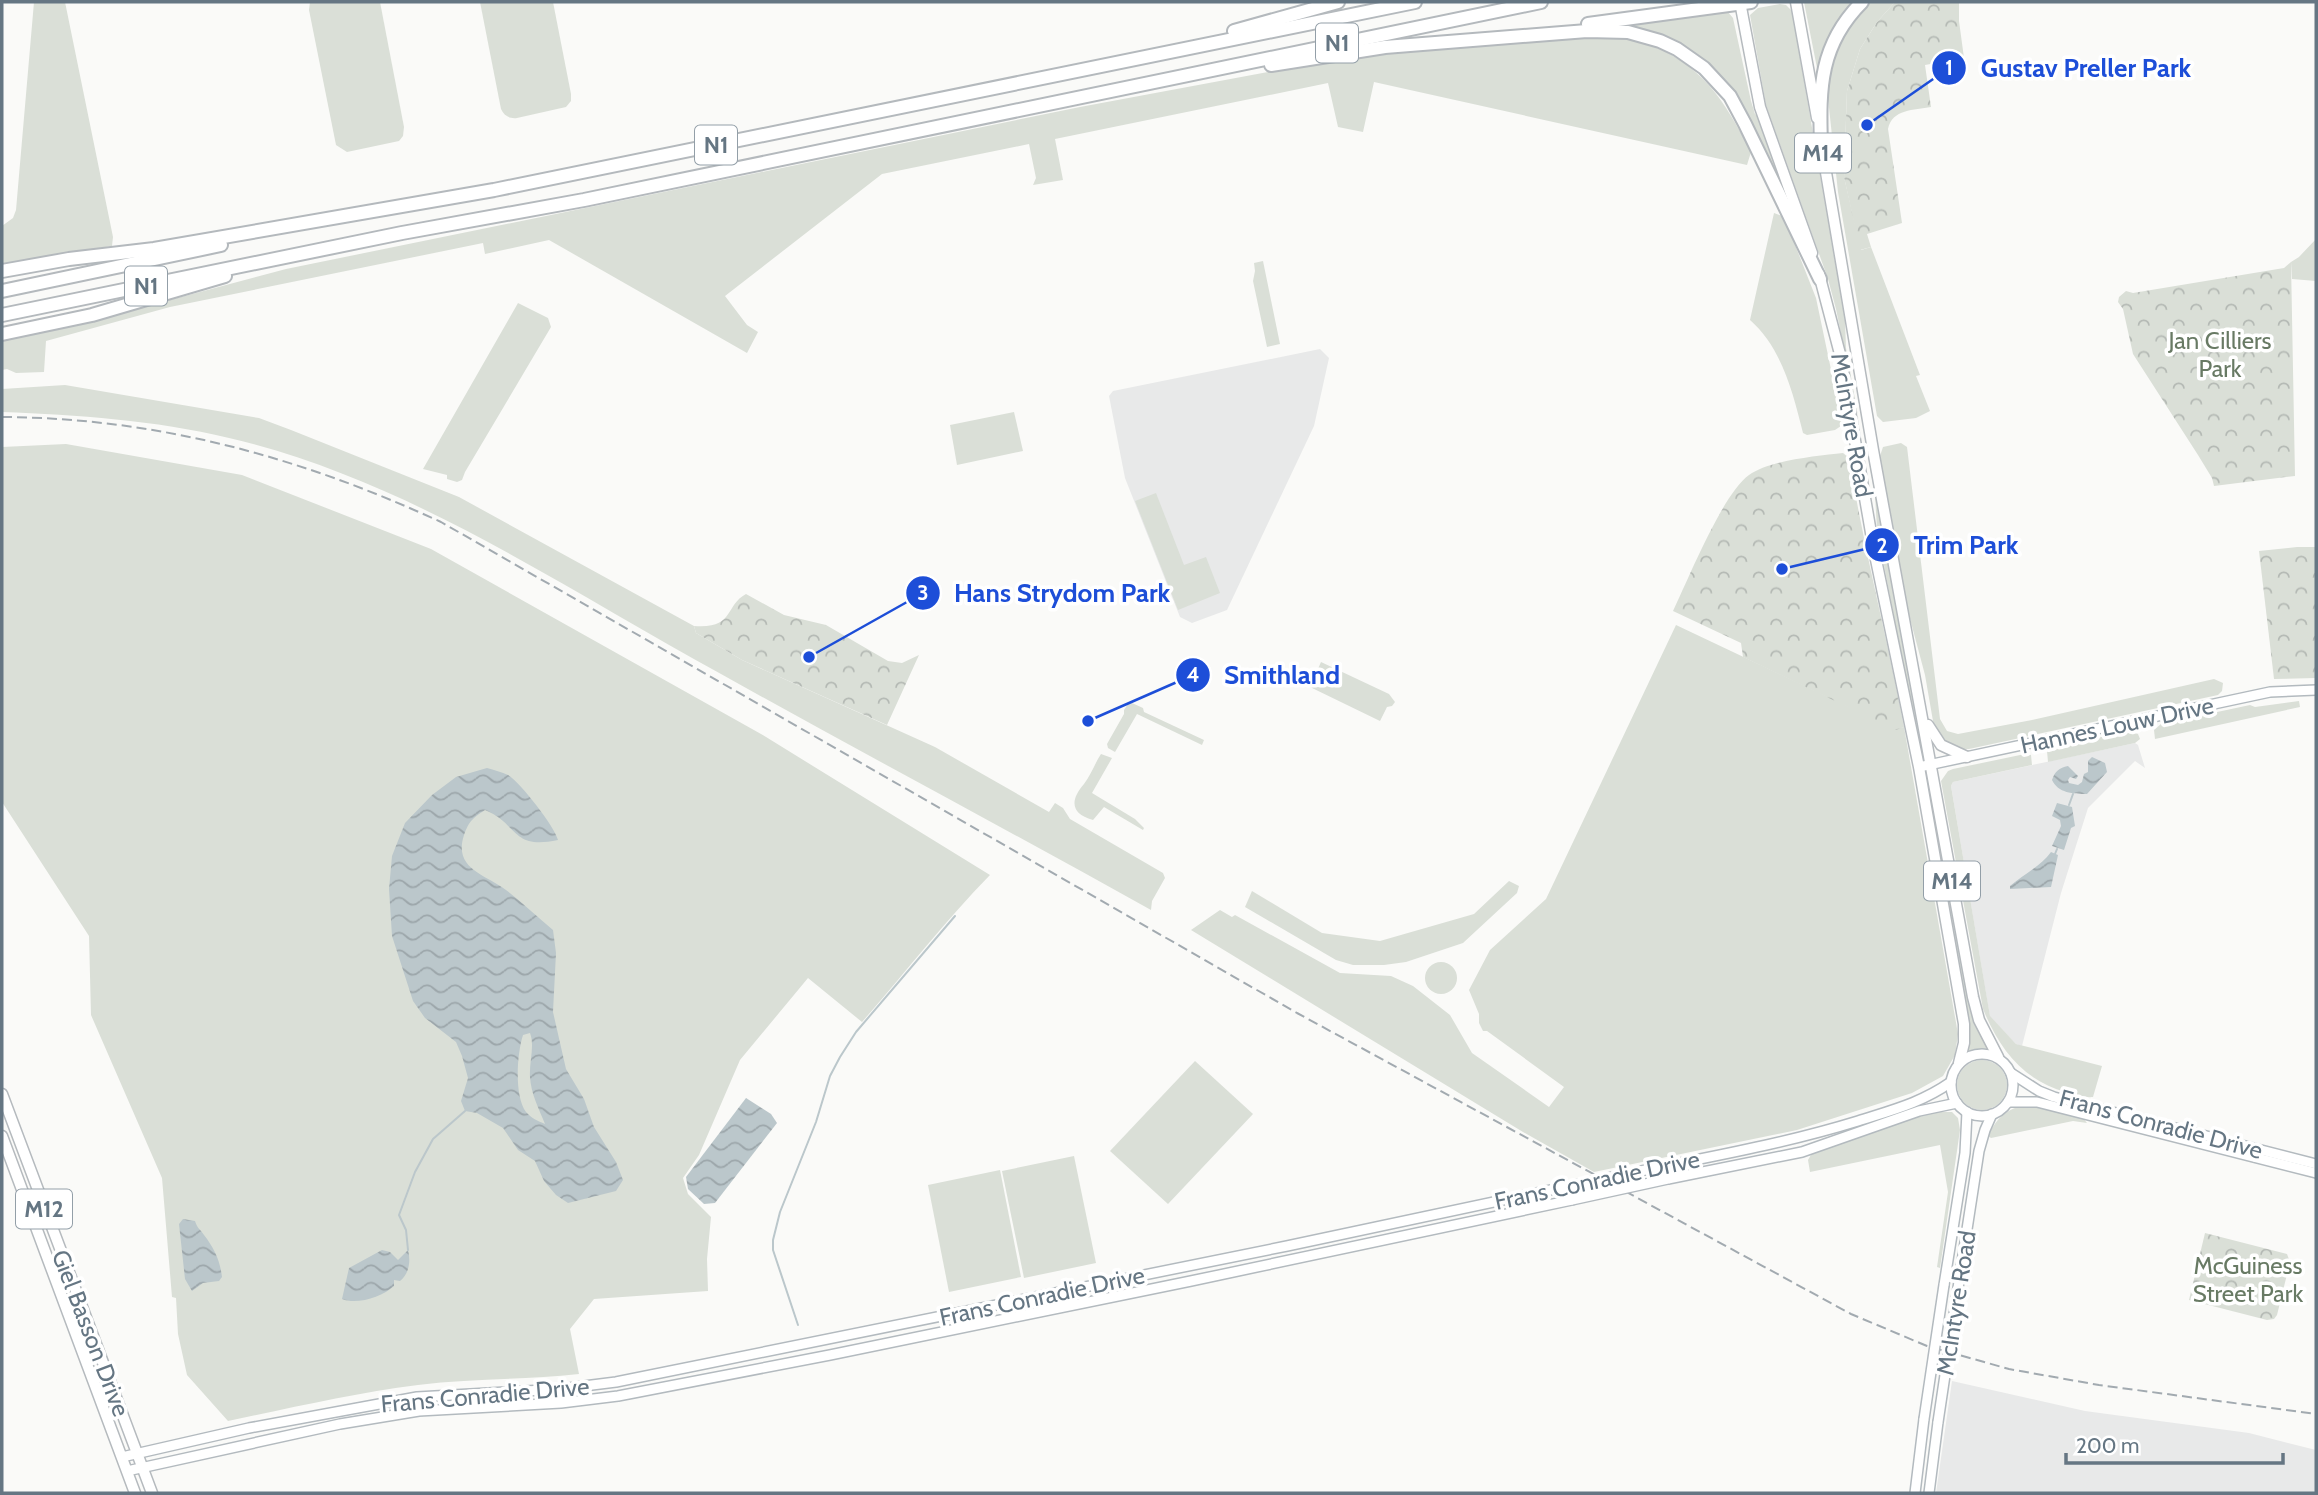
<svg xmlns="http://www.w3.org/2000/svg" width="2318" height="1495" font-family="Cabin,sans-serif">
<defs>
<pattern id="park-crowns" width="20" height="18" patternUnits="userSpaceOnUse" patternTransform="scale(1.75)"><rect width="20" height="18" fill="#dadfd7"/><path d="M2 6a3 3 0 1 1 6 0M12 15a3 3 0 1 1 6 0" fill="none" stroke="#b4b9b4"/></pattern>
<pattern id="water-waves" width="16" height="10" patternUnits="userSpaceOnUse" patternTransform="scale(1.75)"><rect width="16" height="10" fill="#bbc7cb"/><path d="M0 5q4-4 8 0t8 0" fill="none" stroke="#9ca6aa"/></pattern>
</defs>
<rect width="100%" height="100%" fill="#fafaf8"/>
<g fill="#e8e9e9">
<polygon points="1320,349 1329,358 1314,426 1227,610 1192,623 1180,617 1125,478 1109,396 1113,391"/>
<polygon points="2135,743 2138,745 2145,768 2135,761 2088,808 2061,893 2022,1046 2016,1044 1990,1017 1951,786 1953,782"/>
<polygon points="1952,1381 2085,1411 2249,1433 2316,1450 2315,1493 1936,1493"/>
</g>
<g fill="#dadfd7">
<polygon points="34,2 65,2 113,237 112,246 2,264 2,226 13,218 16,210"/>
<polygon points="310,2 380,2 404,127 403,136 399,141 347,152 336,145 309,10"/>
<path d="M480,2h73l18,92v7l-5,6 -49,11c-7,1 -13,-2 -16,-9z"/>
<polygon points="1804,2 1857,2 1821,73 1818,72 1817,68"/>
<polygon points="1868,2 1895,2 1877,22 1860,49 1847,91 1844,177 1861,250 1871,247 1920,375 1916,376 1930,411 1916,418 1883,422 1877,416 1838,192 1827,89 1838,42 1857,14"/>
<polygon points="1780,4 1786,5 1792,11 1845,320 1846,348 1859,422 1836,309 1828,279 1766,105 1750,15 1758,8"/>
<path d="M1727,11l6,7 18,83 4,13 3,2 30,85c-43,-89 -59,-159 -170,-177z"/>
<path d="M1607,37c12,2 26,2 37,6 57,19 81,58 107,109l-4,13 -373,-83 -11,50 -25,-5 -10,-44 -273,56 8,41 -30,5 3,-7 -7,-34 -147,30 -157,122 22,29 11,7 -11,21 -198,-113 -64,14 -2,-11 -313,64 -124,34 -2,31 -28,1 -9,-4 -5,1v-30l123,-28 161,-43 794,-162 257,-48 69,-10z"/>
<path d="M1774,213l8,3 4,6 30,76 26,124 -1,4 -6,4 -28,5 -4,-2c-10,-40 -21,-85 -53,-113z"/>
<polygon points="2316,239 2316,281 2292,279 2291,262 2299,257"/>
<polygon points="1263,261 1280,344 1267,347 1253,281 1255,271 1254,263"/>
<polygon points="518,303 548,318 551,327 465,472 462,480 457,482 447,479 447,475 423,469"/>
<path d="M65,385l194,33 32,12 168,67 235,129 2,7 46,27 193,87 114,65 6,-9 8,5 7,11 93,54 2,5 -13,23 -1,9c-143,-80 -287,-156 -430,-236 -159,-87 -313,-194 -492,-236 -75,-18 -151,-23 -227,-26v-23z"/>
<polygon points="1014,412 1023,451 957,465 950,425"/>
<polygon points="1901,443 1907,447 1940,719 1947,731 1958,734 2032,720 2214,679 2223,683 2222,691 2218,695 1969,749 1958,749 1946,744 1933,721 1925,675 1908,611 1880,456 1883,447"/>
<path d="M66,444l176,31 189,74 330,185 229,141c-46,47 -85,98 -128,147l-54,-44 -68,82 -41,95 -16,23 5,16 23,23 -4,42 1,32 -114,8 -24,30 9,45c-54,6 -108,4 -161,11 -64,8 -127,23 -190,36l-41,-46 -9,-41 -2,-36 -4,-1 -10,-119 -71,-163 -2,-79 -87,-134v-355z"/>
<polygon points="1870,455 1924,752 1922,752 1918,742 1877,529 1875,495 1868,456"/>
<polygon points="1156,493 1184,565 1206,557 1220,593 1178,610 1135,501"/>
<polygon points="1676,625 1896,729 1904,727 1958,1034 1955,1055 1943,1076 1912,1093 1797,1130 1594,1172 1523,1132 1191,930 1220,910 1232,917 1235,915 1340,973 1391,976 1413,986 1450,1015 1472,1053 1549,1107 1564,1087 1487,1031 1483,1031 1479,1023 1479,1014 1469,990 1490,950 1546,899"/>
<polygon points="1321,662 1389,694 1395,702 1392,706 1387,707 1380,721 1310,687"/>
<polygon points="2299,701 2300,707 2155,739 2154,730 2161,724 2250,705 2255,707"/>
<polygon points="1132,703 1143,708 1144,712 1204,740 1202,745 1137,714 1115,752 1108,748 1107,744 1124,714 1124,710 1128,704"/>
<polygon points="2130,731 2138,734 2140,739 2135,743 2048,762 2047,751 2050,748"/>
<path d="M1101,754l11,4 -20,35 43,26 9,9 -1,2 -39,-23 -11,13c-24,-7 -22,-21 -9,-36 7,-9 11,-21 17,-30z"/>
<path d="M2025,754l6,1 1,10 -79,17 -2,4 39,230 26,28 86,22 -9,31c-9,1 -18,-3 -27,-5 -43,-11 -67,-44 -83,-83l-42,-228 7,-10 5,-2z"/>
<polygon points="1928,782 1969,1001 1977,1026 1988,1049 1968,1051 1969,1024"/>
<polygon points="1509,881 1519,886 1517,893 1463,943 1406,962 1384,965 1353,965 1336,960 1245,907 1252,891 1322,933 1380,941 1474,914"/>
<circle cx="1441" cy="978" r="16"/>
<circle cx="1982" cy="1085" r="25"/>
<polygon points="1195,1061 1253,1114 1168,1204 1110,1151"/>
<path d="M2031,1105l52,13 4,5 -14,-2 -82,17 -3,-2c9,-19 21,-30 43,-31z"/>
<polygon points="1939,1112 1952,1112 1958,1118 1960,1130 1940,1268 1937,1267 1948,1192 1940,1145 1810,1172 1808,1160 1812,1153 1923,1114"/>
<polygon points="1074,1156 1096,1263 1024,1278 1002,1171"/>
<polygon points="1000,1170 1021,1277 949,1292 928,1185"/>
</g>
<g fill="url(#park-crowns)">
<path d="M1895,2h64v19l5,37 -39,7 6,42c-17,3 -39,2 -43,22l14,94 -35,11 4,13 -11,3 -16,-73 3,-86 13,-42 17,-27z"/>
<polygon points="2291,262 2295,476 2214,486 2212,478 2198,455 2133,354 2123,309 2118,302 2119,297 2126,291 2133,293 2284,268"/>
<path d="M1843,453l6,5c15,91 38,179 55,269l-8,3 -153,-73 -2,-14 -68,-32c15,-31 50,-118 76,-136 21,-15 68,-19 94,-22z"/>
<polygon points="2297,547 2316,547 2316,678 2274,679 2259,551"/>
<path d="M746,594l38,21 42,10 62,36 14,2 17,-8 -32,70 -145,-65 -46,-27 -2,-7c41,3 30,-20 52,-32z"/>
<polygon points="2205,1233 2287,1254 2290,1262 2277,1315 2274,1319 2267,1320 2189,1300"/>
</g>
<g fill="url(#water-waves)" fill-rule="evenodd">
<path d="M2092,757l13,6 2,9 -20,22c-14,0 -29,-1 -35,-14 3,-9 7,-12 16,-14l10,10 -2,3 -6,-2 -2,3 1,3 9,2 4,-3 2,-8 4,-2v-11z"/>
<path d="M487,768c7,2 15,4 21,7 12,7 47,52 50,65 -47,10 -39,-16 -73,-30 -12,8 -16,11 -21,25 -11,34 21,39 42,55 16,12 31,27 47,40l3,23 -3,59 13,57 18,30 10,28 22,35 7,18 -7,11 -48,12 -12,-8 -12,-14 -9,-20 -17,-11 -15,-22 -26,-15 -12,-2 -4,-10 7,-23 -6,-22 -6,-14 -31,-24 -12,-17 -21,-65 -3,-47 3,-33 13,-33 27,-28 24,-18zM530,1033c5,13 -1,29 0,44 1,17 9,32 15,47 -7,-3 -14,-6 -19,-12 -12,-16 -9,-59 -3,-77z"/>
<polygon points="2057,803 2072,807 2075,826 2071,828 2064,850 2052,846 2061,826 2060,820 2052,816"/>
<path d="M2051,852l7,3 -7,32 -41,2v-3c13,-11 31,-20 41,-34z"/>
<polygon points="746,1098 771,1114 777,1123 715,1203 704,1204 688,1189 686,1177"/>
<path d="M183,1219l12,2c2,7 5,8 9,14 10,13 16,25 18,42l-3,4 -16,2 -11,8 -7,-12 -6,-55z"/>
<path d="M382,1250l8,2 8,8 10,-10c3,11 1,24 -8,31l-6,-1v6c-12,11 -37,19 -52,13l7,-31z"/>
</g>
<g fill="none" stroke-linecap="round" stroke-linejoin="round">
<g stroke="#bbc7cb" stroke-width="2">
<polyline points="2069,805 2073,794"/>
<polyline points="2055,854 2057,849"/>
<polyline points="408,1250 406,1230 399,1215 415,1172 433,1139 465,1111"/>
<polyline points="798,1325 773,1250 773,1240 780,1212 816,1122 830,1076 840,1057 856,1032 955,916"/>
</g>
<defs>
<g id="secondary">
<polyline points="1919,767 2270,692 2316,690"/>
<circle cx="1982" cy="1085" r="31"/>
<polyline points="2011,1073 2039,1091 2054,1097 2316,1164"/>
<polyline points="2008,1102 2037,1102 2316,1173"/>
<path d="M1650,1169c70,-14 140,-27 208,-48 34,-11 63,-18 93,-39"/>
<polyline points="1668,1179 1802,1152 1919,1111 1957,1103"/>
<polyline points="1944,1285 1965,1153 1967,1112"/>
<polyline points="1958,1288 1979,1151 1985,1130 1992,1114"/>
<polyline points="122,1457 249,1428 417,1397 560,1389 616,1382 1287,1246 1555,1189"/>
<polyline points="127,1471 340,1424 419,1411 561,1403 618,1396 830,1355 1191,1281 1572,1200"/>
<polyline points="1915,1493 1924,1419"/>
<polyline points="1929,1493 1938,1422"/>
</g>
<g id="primary">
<polyline points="1740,2 1760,107 1812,253"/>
<polyline points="1796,2 1817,118"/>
<polyline points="1820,137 1873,450 1973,997 1979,1020 1998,1057"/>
<polyline points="1819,274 1840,354 1874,550 1919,767 1964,1024 1964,1043 1959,1063"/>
<polyline points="1928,725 1941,745 1967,757"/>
<polyline points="2,1094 152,1493"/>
<polyline points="2,1136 135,1493"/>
</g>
<g id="highway">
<polyline points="1588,24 1751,2"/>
<polyline points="1234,31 1338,2"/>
<polyline points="1271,65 1385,47 1587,31 1628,32 1660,41 1677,49 1704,68 1730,96 1745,124 1820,279"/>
<path d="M1821,144c-2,-57 -1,-100 41,-142"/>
<polyline points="2,271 69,259 154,249 494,190 1415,2"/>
<polyline points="2,291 221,245"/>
<polyline points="2,315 402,233 584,200 1541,2"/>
<polyline points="2,334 92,315 225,276"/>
</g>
</defs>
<use href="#secondary" stroke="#b3babf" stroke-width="12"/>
<use href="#primary" stroke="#b5babe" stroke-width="13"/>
<use href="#highway" stroke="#b4b9bd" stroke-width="16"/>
<use href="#secondary" stroke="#fff" stroke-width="9"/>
<use href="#primary" stroke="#fff" stroke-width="10"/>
<use href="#highway" stroke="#fff" stroke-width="12"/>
<path stroke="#a2aab0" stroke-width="2" stroke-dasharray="10 5" stroke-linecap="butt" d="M2,417c156,1 298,40 439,105l856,491 554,301 76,32 82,23 90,16 217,29"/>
<defs>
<g id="secondary-bridge">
<polyline points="1555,1189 1650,1169"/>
<polyline points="1572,1200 1668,1179"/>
<polyline points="1924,1419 1944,1285"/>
<polyline points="1938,1422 1958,1288"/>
</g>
</defs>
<use href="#secondary-bridge" stroke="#b3babf" stroke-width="12" stroke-linecap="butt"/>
<use href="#secondary-bridge" stroke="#fff" stroke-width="9"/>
</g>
<g text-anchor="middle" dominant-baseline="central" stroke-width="7" stroke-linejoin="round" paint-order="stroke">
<g fill="#fff" stroke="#939fa8" stroke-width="2">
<rect x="1316" y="23.5" width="42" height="39" rx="5"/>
<rect x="695" y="125.5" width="42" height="39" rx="5"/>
<rect x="1795" y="133.5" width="56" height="39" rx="5"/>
<rect x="125" y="266.5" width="42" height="39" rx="5"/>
<rect x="1924" y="861.5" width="56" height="39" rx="5"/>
<rect x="16" y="1189.5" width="56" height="39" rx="5"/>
</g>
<g font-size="23" font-weight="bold" fill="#657683">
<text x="1337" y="43">N1</text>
<text x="716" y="145">N1</text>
<text x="1823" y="153">M14</text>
<text x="146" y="286">N1</text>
<text x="1952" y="881">M14</text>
<text x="44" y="1209">M12</text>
</g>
<g font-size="24" fill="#687a64" stroke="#fff">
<text x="2220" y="340">Jan Cilliers<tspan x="2220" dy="28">Park</tspan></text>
<text x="2248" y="1265">McGuiness<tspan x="2248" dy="28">Street Park</tspan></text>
</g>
<g font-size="24" fill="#657683" stroke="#fff">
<text transform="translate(1852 425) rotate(80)">McIntyre Road</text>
<text transform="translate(2117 725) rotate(-12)">Hannes Louw Drive</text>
<text transform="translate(2161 1124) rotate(15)">Frans Conradie Drive</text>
<text transform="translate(1597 1180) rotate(-12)">Frans Conradie Drive</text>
<text transform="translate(1042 1296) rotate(-12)">Frans Conradie Drive</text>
<text transform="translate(1956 1303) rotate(-81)">McIntyre Road</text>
<text transform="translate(91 1333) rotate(69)">Giel Basson Drive</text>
<text transform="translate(485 1395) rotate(-5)">Frans Conradie Drive</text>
</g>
</g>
<path fill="none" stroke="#1d4ed8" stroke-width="2.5" d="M1867 125L1949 68M1782 569L1882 545M809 657L923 593M1088 721L1193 675"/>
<g fill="#1d4ed8" stroke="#fff" stroke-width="2.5">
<circle cx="1867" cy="125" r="7"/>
<circle cx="1782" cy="569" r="7"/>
<circle cx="809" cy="657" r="7"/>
<circle cx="1088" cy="721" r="7"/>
<circle cx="1949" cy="68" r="18"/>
<circle cx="1882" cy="545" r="18"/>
<circle cx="923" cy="593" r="18"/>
<circle cx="1193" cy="675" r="18"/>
</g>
<g font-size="21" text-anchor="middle" font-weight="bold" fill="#fff">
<text x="1949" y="75">1</text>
<text x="1882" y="553">2</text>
<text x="923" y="600">3</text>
<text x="1193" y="682">4</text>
</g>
<g font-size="26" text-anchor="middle" font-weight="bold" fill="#1d4ed8" stroke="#fff" stroke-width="7" stroke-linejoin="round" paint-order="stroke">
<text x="2086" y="77">Gustav Preller Park</text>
<text x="1966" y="554">Trim Park</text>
<text x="1062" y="602">Hans Strydom Park</text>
<text x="1282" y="684">Smithland</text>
</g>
<rect width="2318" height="1495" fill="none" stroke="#657683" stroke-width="7"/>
<path d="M2066 1453v10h217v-10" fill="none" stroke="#657683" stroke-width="3.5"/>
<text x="2076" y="1453" font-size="21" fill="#657683" stroke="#ffffff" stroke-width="5" paint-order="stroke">200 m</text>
</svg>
